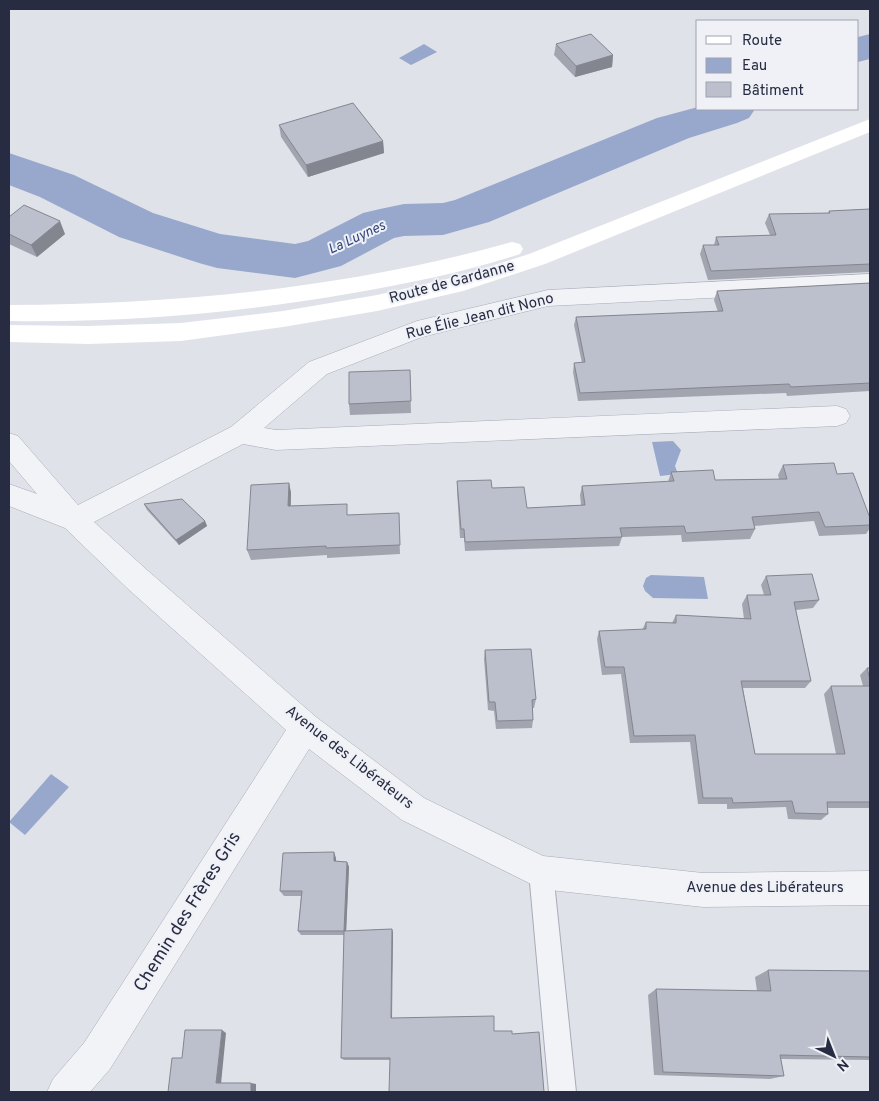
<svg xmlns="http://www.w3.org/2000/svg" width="879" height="1101" font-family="Overpass,sans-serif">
<rect width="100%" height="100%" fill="#dfe2e9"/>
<g fill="#98a8cc">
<polygon points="424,44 437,52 411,65 399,58"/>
<polygon points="673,441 681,450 675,466 678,474 660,476 652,442"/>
<polygon points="651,575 704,577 708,599 653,598 645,591 643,586 646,578"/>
<polygon points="51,774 69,787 25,835 9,822"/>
</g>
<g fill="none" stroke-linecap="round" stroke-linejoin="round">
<g fill="#98a8cc" fill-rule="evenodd">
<polygon points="870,34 870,59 858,62 858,37"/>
<polygon points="698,107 698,109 755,109 749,118 737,123 689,138 489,222 443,235 404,236 394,238 341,266 295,278 217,268 199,263 119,237 40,197 9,185 9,153 74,175 153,213 220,234 295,244 308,241 363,213 380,209 404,204 443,203 455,200 657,118"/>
</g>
<defs>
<polygon id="service" points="541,860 550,863 553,872 576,1092 549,1092 529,872 532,863"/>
<polygon id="minor" points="870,274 870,290 548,306 422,337 327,374 264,428 276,430 837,406 846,409 850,416 846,423 837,426 276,450 243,444 94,522 147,570 316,717 424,798 543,856 703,873 870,871 870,905 703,907 541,889 402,820 309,749 110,1069 90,1092 47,1092 53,1079 84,1043 286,730 127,588 65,528 9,506 9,484 37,494 9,461 9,433 18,436 78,505 231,427 309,362 417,321 548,290"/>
</defs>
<use href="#service" stroke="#a8abb7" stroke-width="2"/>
<use href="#minor" stroke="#a8abb7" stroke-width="1"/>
<use href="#service" fill="#f2f3f7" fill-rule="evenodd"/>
<use href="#minor" fill="#f2f3f7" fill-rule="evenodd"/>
<g fill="#fff" fill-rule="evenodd">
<polygon points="870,119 870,132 545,264 463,291 377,311 283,327 181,341 88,344 9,342 9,325 88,326 181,323 283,311 377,295 460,276 529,254"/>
<path d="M512,242l8,2 3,5 -3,5c-55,18 -110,29 -167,39 -113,20 -229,30 -344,28v-16c170,-1 339,-17 503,-63z"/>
</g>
</g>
<g fill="#a2a5af">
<polygon points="556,44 613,55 612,67 575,77 554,55"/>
<polygon points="279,125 383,141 384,153 308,177 281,137"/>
<polygon points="870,209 870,272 708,280 700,254 703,245 714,245 716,237 770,235 765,223 769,214 828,213 829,211"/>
<polygon points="9,217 65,234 37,257 9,244"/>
<polygon points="870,283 870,391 787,396 786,393 578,401 573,372 574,363 582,363 574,325 576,317 718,312 714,300 717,291"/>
<polygon points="410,370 411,413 350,415 349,404"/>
<polygon points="783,465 837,474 870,518 870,528 866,534 819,536 814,521 754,526 755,529 750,539 682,542 681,535 622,537 619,546 465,551 464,538 460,538 457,491 457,481 492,488 527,508 581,505 580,495 582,486 668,482 671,472 715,480 779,479 778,475"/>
<polygon points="289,483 291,493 291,506 399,523 400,554 327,558 327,555 251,560 247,550"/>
<polygon points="144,504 205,521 207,526 179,545 147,510"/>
<polygon points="766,576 819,600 813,608 796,610 811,681 805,688 743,688 755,754 836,754 824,694 831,686 863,686 860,675 867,668 870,668 870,808 828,808 828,814 821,820 788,819 786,807 727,809 727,804 698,804 690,742 630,743 621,674 602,675 597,639 599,631 642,630 646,622 672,623 676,615 744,619 742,604 747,595 764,595 761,585"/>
<polygon points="485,650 536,699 534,708 532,708 533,720 532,728 496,729 494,711 488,710 484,659"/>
<polygon points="336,858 336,861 347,862 349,867 346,931 392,929 393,933 390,1060 344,1060 341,1058 344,935 301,935 298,931 301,896 284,896 280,891"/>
<polygon points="768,970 870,971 870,1060 781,1059 784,1076 770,1079 654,1075 648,995 656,989 757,991 755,977"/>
</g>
<g fill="#84868f">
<polygon points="613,55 612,67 575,77 576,66"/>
<polygon points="383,141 384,153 308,177 306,165"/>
<polygon points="60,221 65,234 37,257 31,245"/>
<polygon points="289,483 291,493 290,517 288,506"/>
<polygon points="205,521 207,526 179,545 176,540"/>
<polygon points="334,852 336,858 336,867 334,861"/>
<polygon points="347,862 349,867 346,935 344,931"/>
<polygon points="392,929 393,933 392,1020 391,1018"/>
<polygon points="222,1030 226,1033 221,1084 216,1083"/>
<polygon points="251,1083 256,1084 256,1092 251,1092"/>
</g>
<g fill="#bcc0cc" stroke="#84868f">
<polygon points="591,34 613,55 576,66 556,44"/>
<polygon points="353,103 383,141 306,165 279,125"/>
<polygon points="24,205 60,221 31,245 9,234 9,217"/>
<polygon points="870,209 870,264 711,271 703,245 719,245 716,237 776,235 769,214 830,213 829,211"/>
<polygon points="870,283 870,383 791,387 789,384 580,393 574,363 585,362 576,317 723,311 717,291"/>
<polygon points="410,370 411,401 349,404 349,372"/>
<polygon points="834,463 837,474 853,473 870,518 870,525 825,527 819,512 752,517 755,529 686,533 684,526 620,528 622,537 465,542 464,529 461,529 457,481 491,480 492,488 524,487 527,508 585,505 582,486 674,481 671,472 713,470 715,480 787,479 783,465"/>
<polygon points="289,483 288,506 347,504 347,515 399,513 400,545 326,548 326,546 247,550 251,485"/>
<polygon points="182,499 205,521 176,540 144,504"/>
<polygon points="812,574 819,600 794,602 811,681 741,681 755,754 845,754 831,686 870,686 870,802 827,802 828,814 795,813 792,801 733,803 732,798 703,798 695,735 634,736 624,667 605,667 599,631 646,629 646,622 676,623 676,615 751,619 747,595 771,595 766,576"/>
<polygon points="531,649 536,699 532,700 533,720 497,721 495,702 489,702 485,650"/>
<polygon points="867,668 870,668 870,680"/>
<polygon points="334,852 334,861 347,862 344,931 298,931 302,891 280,891 283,853"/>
<polygon points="392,929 391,1018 494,1016 494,1031 512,1031 512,1034 539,1032 544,1092 389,1092 390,1058 341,1058 344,931"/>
<polygon points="768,970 870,971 870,1057 780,1055 784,1076 663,1072 656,989 771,991"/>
<polygon points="185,1030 222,1030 216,1083 251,1083 251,1092 168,1092 172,1058 182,1058"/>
</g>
<g text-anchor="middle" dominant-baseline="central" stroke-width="4" stroke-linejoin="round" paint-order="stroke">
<g font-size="14" font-style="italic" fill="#2f4378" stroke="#eff1f7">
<text transform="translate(357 238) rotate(-25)">La Luynes</text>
</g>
<g font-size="15" fill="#272c42" stroke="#eff1f7">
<text transform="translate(452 283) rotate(-15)">Route de Gardanne</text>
<text transform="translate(480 317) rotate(-14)">Rue Élie Jean dit Nono</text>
<text transform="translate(349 758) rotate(38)">Avenue des Libérateurs</text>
<text x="765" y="888">Avenue des Libérateurs</text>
</g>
<g font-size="18" fill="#272c42" stroke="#eff1f7">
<text transform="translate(188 912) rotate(-58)">Chemin des Frères Gris</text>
</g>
</g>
<rect width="879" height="1101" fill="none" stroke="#272c42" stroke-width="20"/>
<rect x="696" y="20" width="162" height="90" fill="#eff1f7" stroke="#9fa2af"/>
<rect x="706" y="36" width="25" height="8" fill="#ffffff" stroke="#9fa2af"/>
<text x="742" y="45" font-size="15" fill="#272c42">Route</text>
<rect x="706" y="58" width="25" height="15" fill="#98a8cc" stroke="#9fa2af"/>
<text x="742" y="70" font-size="15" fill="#272c42">Eau</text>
<rect x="706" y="82" width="25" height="15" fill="#bcc0cc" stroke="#9fa2af"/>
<text x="742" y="95" font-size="15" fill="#272c42">Bâtiment</text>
<g transform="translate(834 1056) rotate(137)" stroke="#eff1f7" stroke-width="4" paint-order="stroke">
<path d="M0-4L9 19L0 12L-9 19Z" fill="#272c42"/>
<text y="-8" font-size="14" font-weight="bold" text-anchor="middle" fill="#272c42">N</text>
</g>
</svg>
